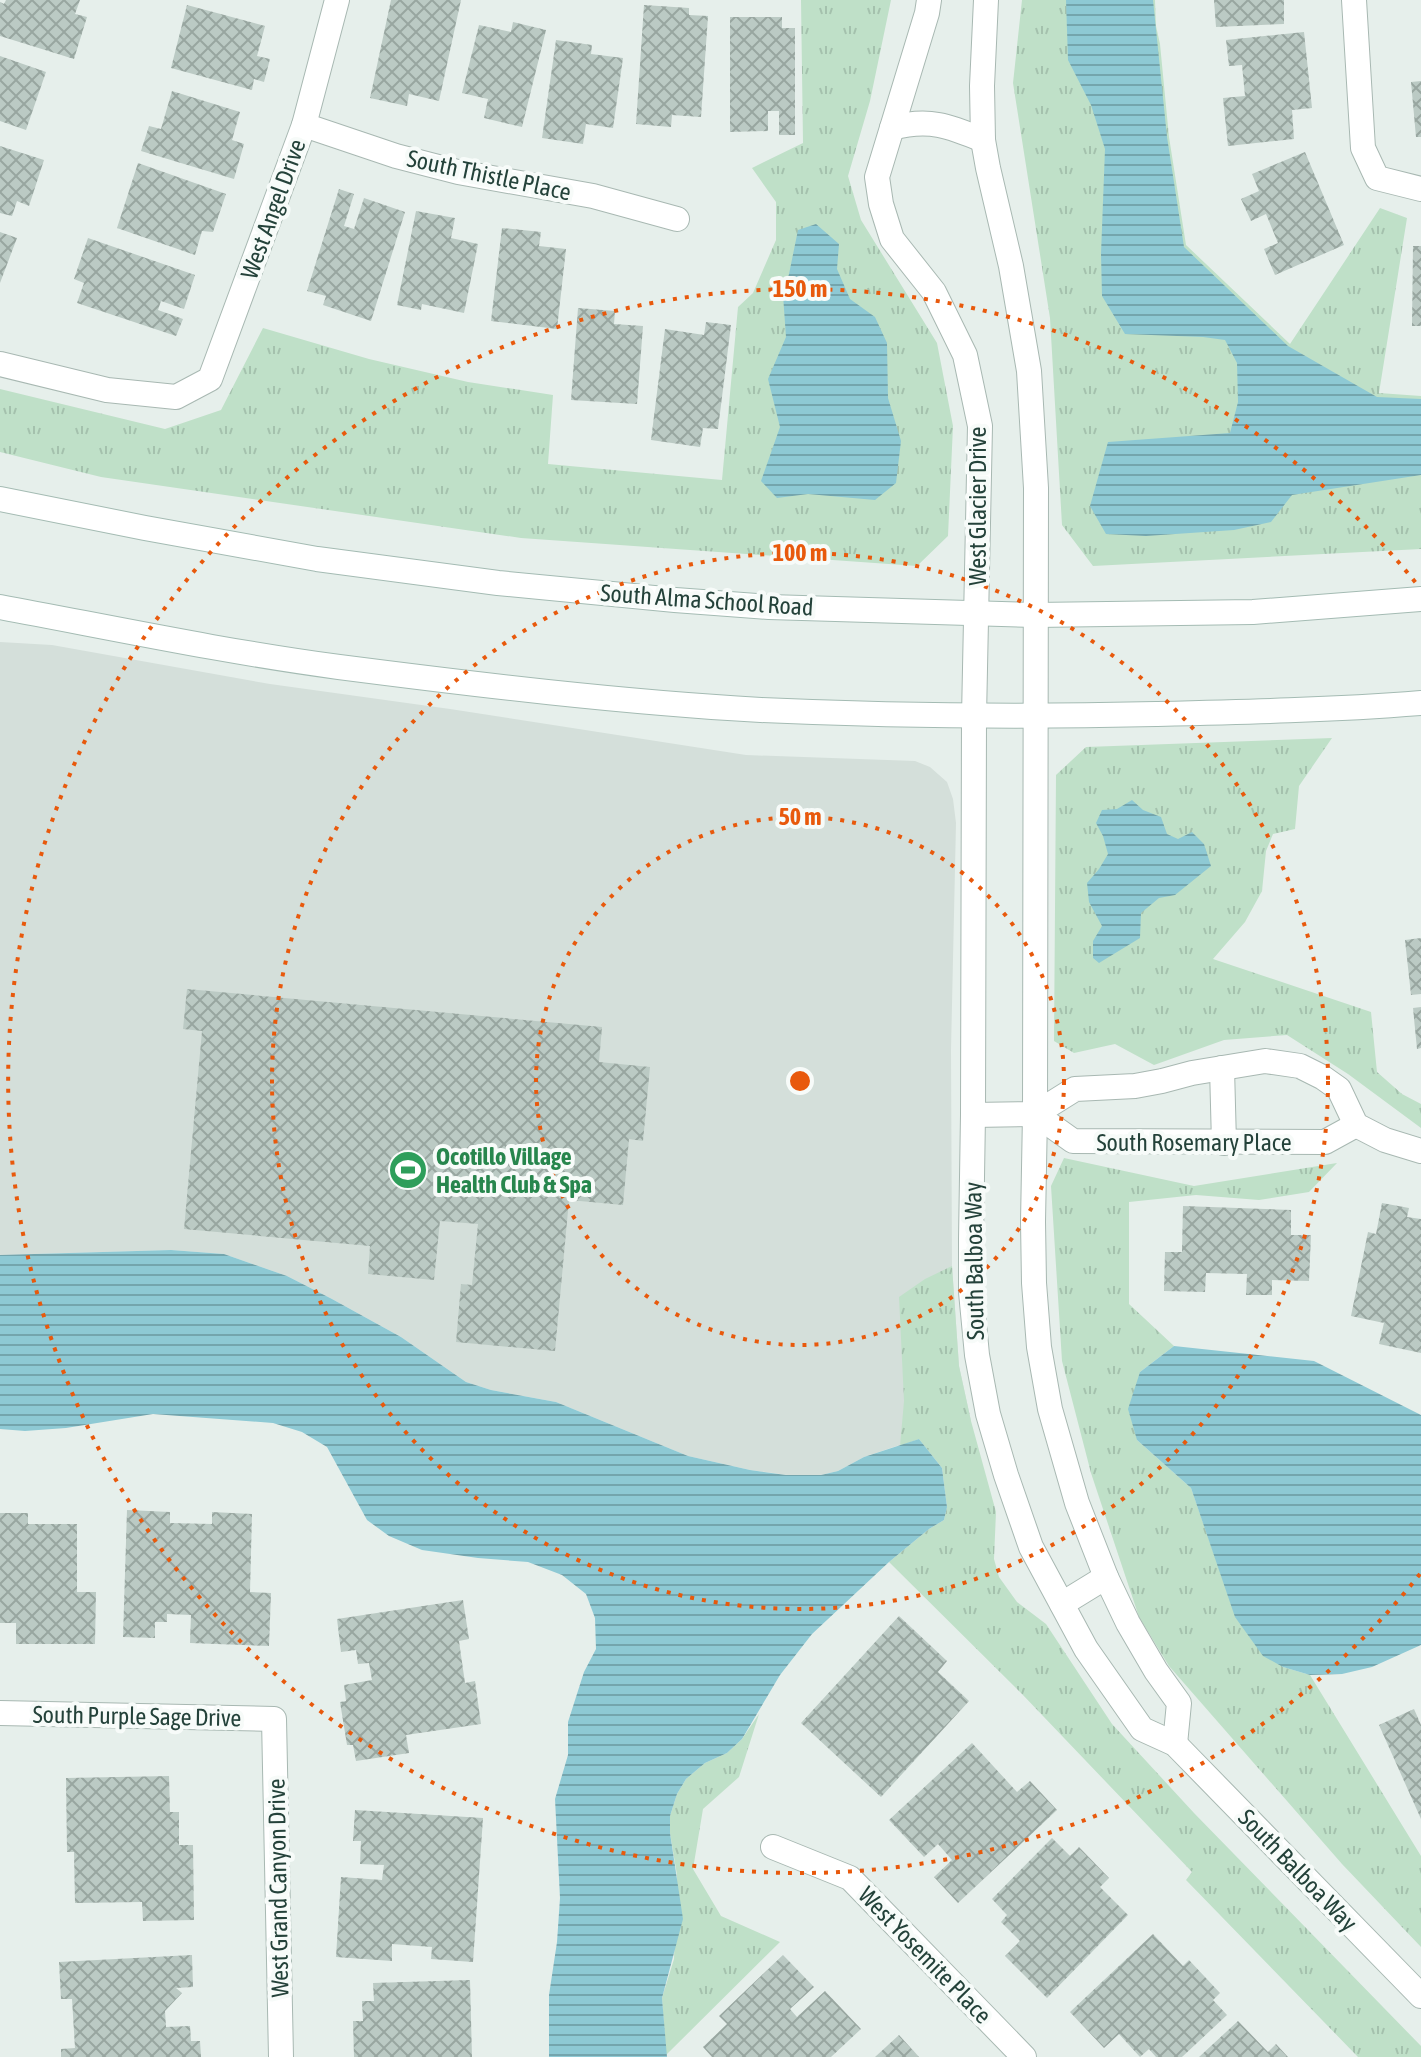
<svg xmlns="http://www.w3.org/2000/svg" width="1421" height="2057" font-family="'Asap Condensed',sans-serif">
<defs>
<pattern id="grass-tufts" width="24" height="20" patternUnits="userSpaceOnUse" patternTransform="scale(2)"><rect width="24" height="20" fill="#bfe0c8"/><path d="M3 7l-1-3M5 7V3M7 7l1-3M15 17l-1-3M17 17v-4M19 17l1-3" fill="none" stroke="#a4c1ad"/></pattern>
<pattern id="water-rules" width="6" height="5" patternUnits="userSpaceOnUse" patternTransform="scale(2)"><rect width="6" height="5" fill="#8ec9d4"/><path d="M0 2.5h6" fill="none" stroke="#74a5ad"/></pattern>
<pattern id="building-cross-hatch" width="8" height="8" patternUnits="userSpaceOnUse" patternTransform="scale(2)"><rect width="8" height="8" fill="#bbcac4"/><path d="M0 0l8 8M0 8l8-8" fill="none" stroke="#98a6a0"/></pattern>
</defs>
<rect width="100%" height="100%" fill="#e6efeb"/>
<polygon fill="#d4dfda" points="0,642 52,645 270,684 450,709 746,755 915,761 930,767 947,782 953,799 956,823 951,1050 952,1266 959,1366 971,1421 864,1457 838,1471 821,1475 787,1475 750,1470 688,1456 556,1402 491,1390 466,1382 401,1337 332,1299 287,1276 224,1254 171,1250 0,1255"/>
<g fill="url(#grass-tufts)">
<polygon points="801,0 891,0 870,101 848,176 861,220 937,343 953,426 948,536 917,566 521,538 101,477 0,452 0,389 165,429 221,410 263,328 369,359 468,382 553,395 548,464 722,480 738,307 753,293 776,240 776,202 752,168 803,143"/>
<polygon points="1022,0 1155,0 1156,26 1160,44 1169,137 1186,245 1290,344 1380,208 1407,218 1379,393 1421,396 1421,549 1093,566 1062,525 1050,318 1013,83"/>
<polygon points="1332,738 1299,786 1295,829 1273,834 1266,851 1262,891 1245,922 1213,959 1371,1012 1377,1072 1402,1094 1421,1104 1421,1128 1348,1074 1287,1035 1224,1040 1154,1065 1115,1044 1074,1053 1054,1041 1056,775 1086,747"/>
<polygon points="1064,1158 1194,1186 1337,1163 1309,1192 1259,1200 1196,1195 1129,1202 1129,1304 1174,1346 1140,1372 1137,1440 1191,1488 1236,1617 1283,1667 1310,1675 1421,1856 1421,1947 1342,1864 1169,1666 1139,1617 1091,1473 1062,1361 1051,1186"/>
<polygon points="952,1266 959,1366 971,1421 996,1512 994,1559 999,1577 1017,1602 1046,1624 1112,1724 1194,1813 1421,2046 1421,2057 1358,2057 1186,1880 1192,1872 1022,1694 889,1562 929,1529 944,1520 947,1507 942,1468 919,1439 900,1446 904,1401 899,1297 925,1279"/>
<polygon points="759,1714 739,1777 703,1809 693,1869 721,1916 780,1942 666,2055 662,1998 674,1959 677,1875 670,1833 670,1816 677,1794 686,1779 705,1763 727,1753 742,1739"/>
</g>
<g fill="url(#water-rules)">
<polygon points="1066,0 1153,0 1167,137 1184,247 1288,346 1377,397 1421,399 1421,475 1292,495 1271,522 1234,530 1146,536 1106,534 1090,506 1108,442 1230,433 1238,402 1237,363 1225,340 1203,337 1125,334 1102,296 1101,254 1105,149 1091,105 1068,60"/>
<polygon points="816,224 839,244 837,269 850,299 875,317 887,343 888,398 901,441 896,483 875,500 808,494 777,498 761,481 780,427 768,379 786,337 783,295 789,274 798,230"/>
<polygon points="1132,800 1143,810 1161,817 1167,834 1178,839 1192,832 1204,844 1211,866 1175,895 1159,898 1141,913 1140,938 1099,963 1093,958 1093,941 1102,926 1089,902 1087,883 1099,869 1108,854 1103,836 1096,823 1102,810 1117,809"/>
<polygon points="171,1250 224,1254 287,1276 332,1299 401,1337 466,1382 491,1390 556,1402 688,1456 750,1470 786,1475 821,1475 838,1471 864,1457 919,1439 942,1468 947,1507 944,1520 929,1529 889,1562 812,1634 780,1675 742,1739 727,1753 705,1763 686,1779 677,1794 670,1816 670,1833 683,1919 662,1998 667,2057 549,2057 549,1995 557,1942 560,1898 555,1799 568,1755 568,1722 584,1672 596,1649 595,1618 586,1594 562,1575 528,1562 478,1558 422,1550 389,1536 367,1520 327,1447 302,1432 273,1423 153,1414 66,1428 25,1431 0,1429 0,1255"/>
<polygon points="1174,1346 1314,1361 1421,1415 1421,1645 1372,1667 1342,1674 1310,1675 1283,1667 1263,1656 1235,1617 1191,1488 1137,1440 1128,1409 1140,1372"/>
</g>
<g fill="url(#building-cross-hatch)">
<polygon points="6,0 80,0 75,14 87,17 74,59 0,36 0,2 4,4"/>
<polygon points="391,0 461,0 439,101 409,94 407,106 370,98"/>
<polygon points="1214,0 1284,0 1284,24 1216,27"/>
<polygon points="187,5 265,26 257,56 270,59 264,82 254,79 252,90 171,68"/>
<polygon points="644,5 689,8 689,15 708,16 701,117 672,115 671,127 636,124"/>
<polygon points="730,17 782,17 782,28 795,28 795,135 779,135 779,111 768,111 768,131 730,132"/>
<polygon points="513,22 546,30 522,127 484,118 488,99 462,93 479,25 511,32"/>
<polygon points="1304,32 1312,108 1292,110 1294,139 1228,146 1223,98 1245,96 1242,65 1229,66 1226,40"/>
<polygon points="556,40 592,45 591,54 623,58 613,128 586,124 583,144 542,138"/>
<polygon points="0,56 46,72 26,130 0,121"/>
<polygon points="1421,81 1421,137 1416,137 1411,82"/>
<polygon points="172,91 240,112 232,140 244,144 234,179 141,151 149,126 161,129"/>
<polygon points="0,146 44,160 29,206 17,201 12,216 0,213"/>
<polygon points="1305,152 1344,245 1275,275 1264,249 1278,243 1266,214 1251,221 1241,199 1259,191 1252,174"/>
<polygon points="138,163 226,194 213,232 202,231 195,255 117,228"/>
<polygon points="339,189 354,194 344,226 354,229 364,198 405,212 371,321 323,305 326,296 307,291"/>
<polygon points="416,211 455,218 451,238 478,244 464,313 422,304 421,310 397,305"/>
<polygon points="502,228 541,232 539,246 566,249 557,329 491,321"/>
<polygon points="0,232 17,238 0,283"/>
<polygon points="88,238 195,275 184,309 161,301 158,310 183,319 176,336 77,303 84,283 74,279"/>
<polygon points="1413,246 1421,246 1421,326 1412,326"/>
<polygon points="578,308 615,311 614,324 643,326 637,404 571,400"/>
<polygon points="706,322 731,325 718,429 703,428 700,447 651,440 665,329 704,335"/>
<polygon points="1421,938 1421,994 1411,995 1405,940"/>
<polygon points="187,989 602,1027 599,1062 650,1067 643,1141 629,1139 623,1205 569,1200 555,1351 456,1342 461,1284 472,1285 478,1224 440,1221 434,1280 368,1274 370,1246 184,1229 202,1031 183,1029"/>
<polygon points="1421,1007 1421,1048 1417,1049 1413,1008"/>
<polygon points="1382,1203 1409,1208 1407,1217 1421,1219 1421,1353 1379,1344 1384,1323 1351,1316 1368,1232 1376,1234"/>
<polygon points="1183,1206 1291,1210 1291,1235 1311,1235 1309,1281 1272,1280 1272,1295 1246,1295 1247,1274 1206,1273 1205,1292 1164,1291 1165,1252 1182,1252"/>
<polygon points="127,1510 170,1512 170,1523 212,1524 212,1512 252,1514 250,1592 271,1593 269,1646 190,1643 191,1615 167,1614 167,1622 155,1622 155,1638 123,1637"/>
<polygon points="0,1513 28,1513 28,1524 77,1524 77,1592 96,1592 95,1644 16,1644 16,1623 0,1623"/>
<polygon points="463,1600 469,1639 459,1641 465,1683 475,1681 481,1724 406,1735 409,1753 356,1761 353,1745 347,1745 340,1702 346,1701 344,1685 372,1680 369,1663 358,1664 356,1650 341,1652 337,1619"/>
<polygon points="899,1616 947,1661 938,1672 969,1701 881,1797 801,1723"/>
<polygon points="1414,1709 1421,1725 1421,1819 1379,1725"/>
<polygon points="972,1743 1017,1792 1030,1781 1057,1810 958,1903 934,1877 952,1860 938,1844 924,1857 889,1820"/>
<polygon points="169,1776 170,1812 179,1812 179,1845 193,1845 194,1920 143,1921 142,1902 75,1903 74,1852 67,1852 66,1778"/>
<polygon points="355,1810 483,1818 473,1962 431,1959 432,1947 392,1944 392,1961 336,1957 341,1877 382,1880 384,1865 360,1864 361,1841 353,1841"/>
<polygon points="1052,1838 1070,1856 1079,1847 1109,1878 1100,1887 1128,1915 1047,1998 1005,1956 1020,1941 1001,1922 1007,1915 992,1899"/>
<polygon points="1153,1934 1183,1966 1189,1960 1220,1993 1213,2000 1227,2015 1182,2057 1156,2057 1149,2049 1140,2057 1119,2034 1104,2048 1070,2012"/>
<polygon points="192,1955 193,1987 176,1988 182,1993 165,2011 166,2027 190,2026 191,2041 200,2041 201,2057 61,2057 61,2049 75,2048 72,1999 61,1999 59,1962"/>
<polygon points="783,1955 814,1987 790,2009 797,2017 825,1991 861,2029 831,2057 712,2057 703,2047 727,2024 719,2016"/>
<polygon points="470,1980 472,2057 354,2057 353,2021 363,2021 362,2001 374,2001 373,1983"/>
<polygon points="1238,2021 1268,2052 1276,2044 1288,2057 1199,2057"/>
<polygon points="899,2035 919,2057 875,2057"/>
</g>
<g fill="none" stroke-linecap="round" stroke-linejoin="round">
<defs>
<g id="minor">
<polyline points="929,0 927,13 877,177 881,204 892,239 934,292 965,355 980,426 974,717 973,1115 971,1239 971,1292 977,1355 988,1414 1006,1475 1031,1547 1086,1649 1142,1729 1175,1744 1421,1996"/>
<polyline points="986,0 982,86 983,140 988,168 1011,266 1029,371 1036,488 1035,1114 1033,1222 1034,1283 1039,1347 1050,1409 1077,1503 1106,1577 1128,1623 1156,1671 1179,1703 1175,1744"/>
<polyline points="1354,0 1363,148 1377,178 1421,189"/>
<polyline points="304,125 396,156 458,172 593,196 677,219"/>
<path d="M892,128c37,-10 57,-2 91,12"/>
<polyline points="0,364 107,390 176,397 210,379 304,125 337,0"/>
<polyline points="1222,1068 1224,1143"/>
<polyline points="1035,1114 1073,1141 1325,1142 1356,1125"/>
<polyline points="973,1115 1035,1114 1075,1089 1135,1086 1162,1081 1192,1073 1265,1061 1300,1066 1322,1077 1339,1089 1356,1125 1385,1140 1421,1151"/>
<polyline points="1062,1604 1106,1577"/>
<polyline points="0,1713 274,1719 281,2057"/>
<polyline points="773,1847 850,1878 1024,2057"/>
</g>
<g id="secondary">
<polyline points="0,499 145,528 317,559 498,583 675,600 769,607 1035,615 1253,612 1421,599"/>
<path d="M0,607c113,21 226,45 339,60 140,18 281,35 422,43 131,6 263,7 395,4 88,-2 177,-4 265,-11"/>
</g>
</defs>
<use href="#minor" stroke="#a8b8b2" stroke-width="26"/>
<use href="#secondary" stroke="#a4bbb3" stroke-width="26"/>
<use href="#minor" stroke="#fff" stroke-width="24"/>
<use href="#secondary" stroke="#fff" stroke-width="24"/>
</g>
<g fill="none" stroke="#e8590c" stroke-width="4" stroke-dasharray="4 8">
<circle cx="800" cy="1081" r="264"/>
<circle cx="800" cy="1081" r="528"/>
<path d="M1420 1574A792 792 0 1 1 1420 588"/>
</g>
<defs>
<symbol id="stadium-disc" viewBox="-11 -11 22 22"><circle r="9.5" fill="#2e9e5b" stroke="#f7fbf9"/><path d="M0-5a6.5 5 0 1 0 0 10a6.5 5 0 1 0 0-10ZM-3.5-1.8h7v3.6h-7Z" fill="#fff"/></symbol>
</defs>
<g fill-rule="evenodd">
<use href="#stadium-disc" x="386" y="1148" width="44" height="44"/>
</g>
<g text-anchor="middle" dominant-baseline="central" stroke-width="8" stroke-linejoin="round" paint-order="stroke">
<g font-size="24" fill="#24423a" stroke="#f7fbf9">
<text transform="translate(489 175) rotate(12)">South Thistle Place</text>
<text transform="translate(273 209) rotate(-70)">West Angel Drive</text>
<text transform="translate(977 506) rotate(-90)">West Glacier Drive</text>
<text transform="translate(707 600) rotate(4)">South Alma School Road</text>
<text x="1194" y="1142">South Rosemary Place</text>
<text transform="translate(974 1261) rotate(-91)">South Balboa Way</text>
<text transform="translate(137 1716) rotate(1)">South Purple Sage Drive</text>
<text transform="translate(1298 1870) rotate(46)">South Balboa Way</text>
<text transform="translate(278 1888) rotate(-91)">West Grand Canyon Drive</text>
<text transform="translate(925 1955) rotate(46)">West Yosemite Place</text>
</g>
<g font-size="24" font-weight="bold" fill="#27864d" stroke="#f7fbf9" text-anchor="start">
<text x="436" y="1156">Ocotillo Village<tspan x="436" dy="28">Health Club &amp; Spa</tspan></text>
</g>
</g>
<circle cx="800" cy="1081" r="12" fill="#e8590c" stroke="#f7fbf9" stroke-width="4"/>
<g font-size="24" text-anchor="middle" font-weight="bold" fill="#e8590c" stroke="#f7fbf9" stroke-width="8" stroke-linejoin="round" paint-order="stroke">
<text x="800" y="297">150 m</text>
<text x="800" y="561">100 m</text>
<text x="800" y="825">50 m</text>
</g>
</svg>
